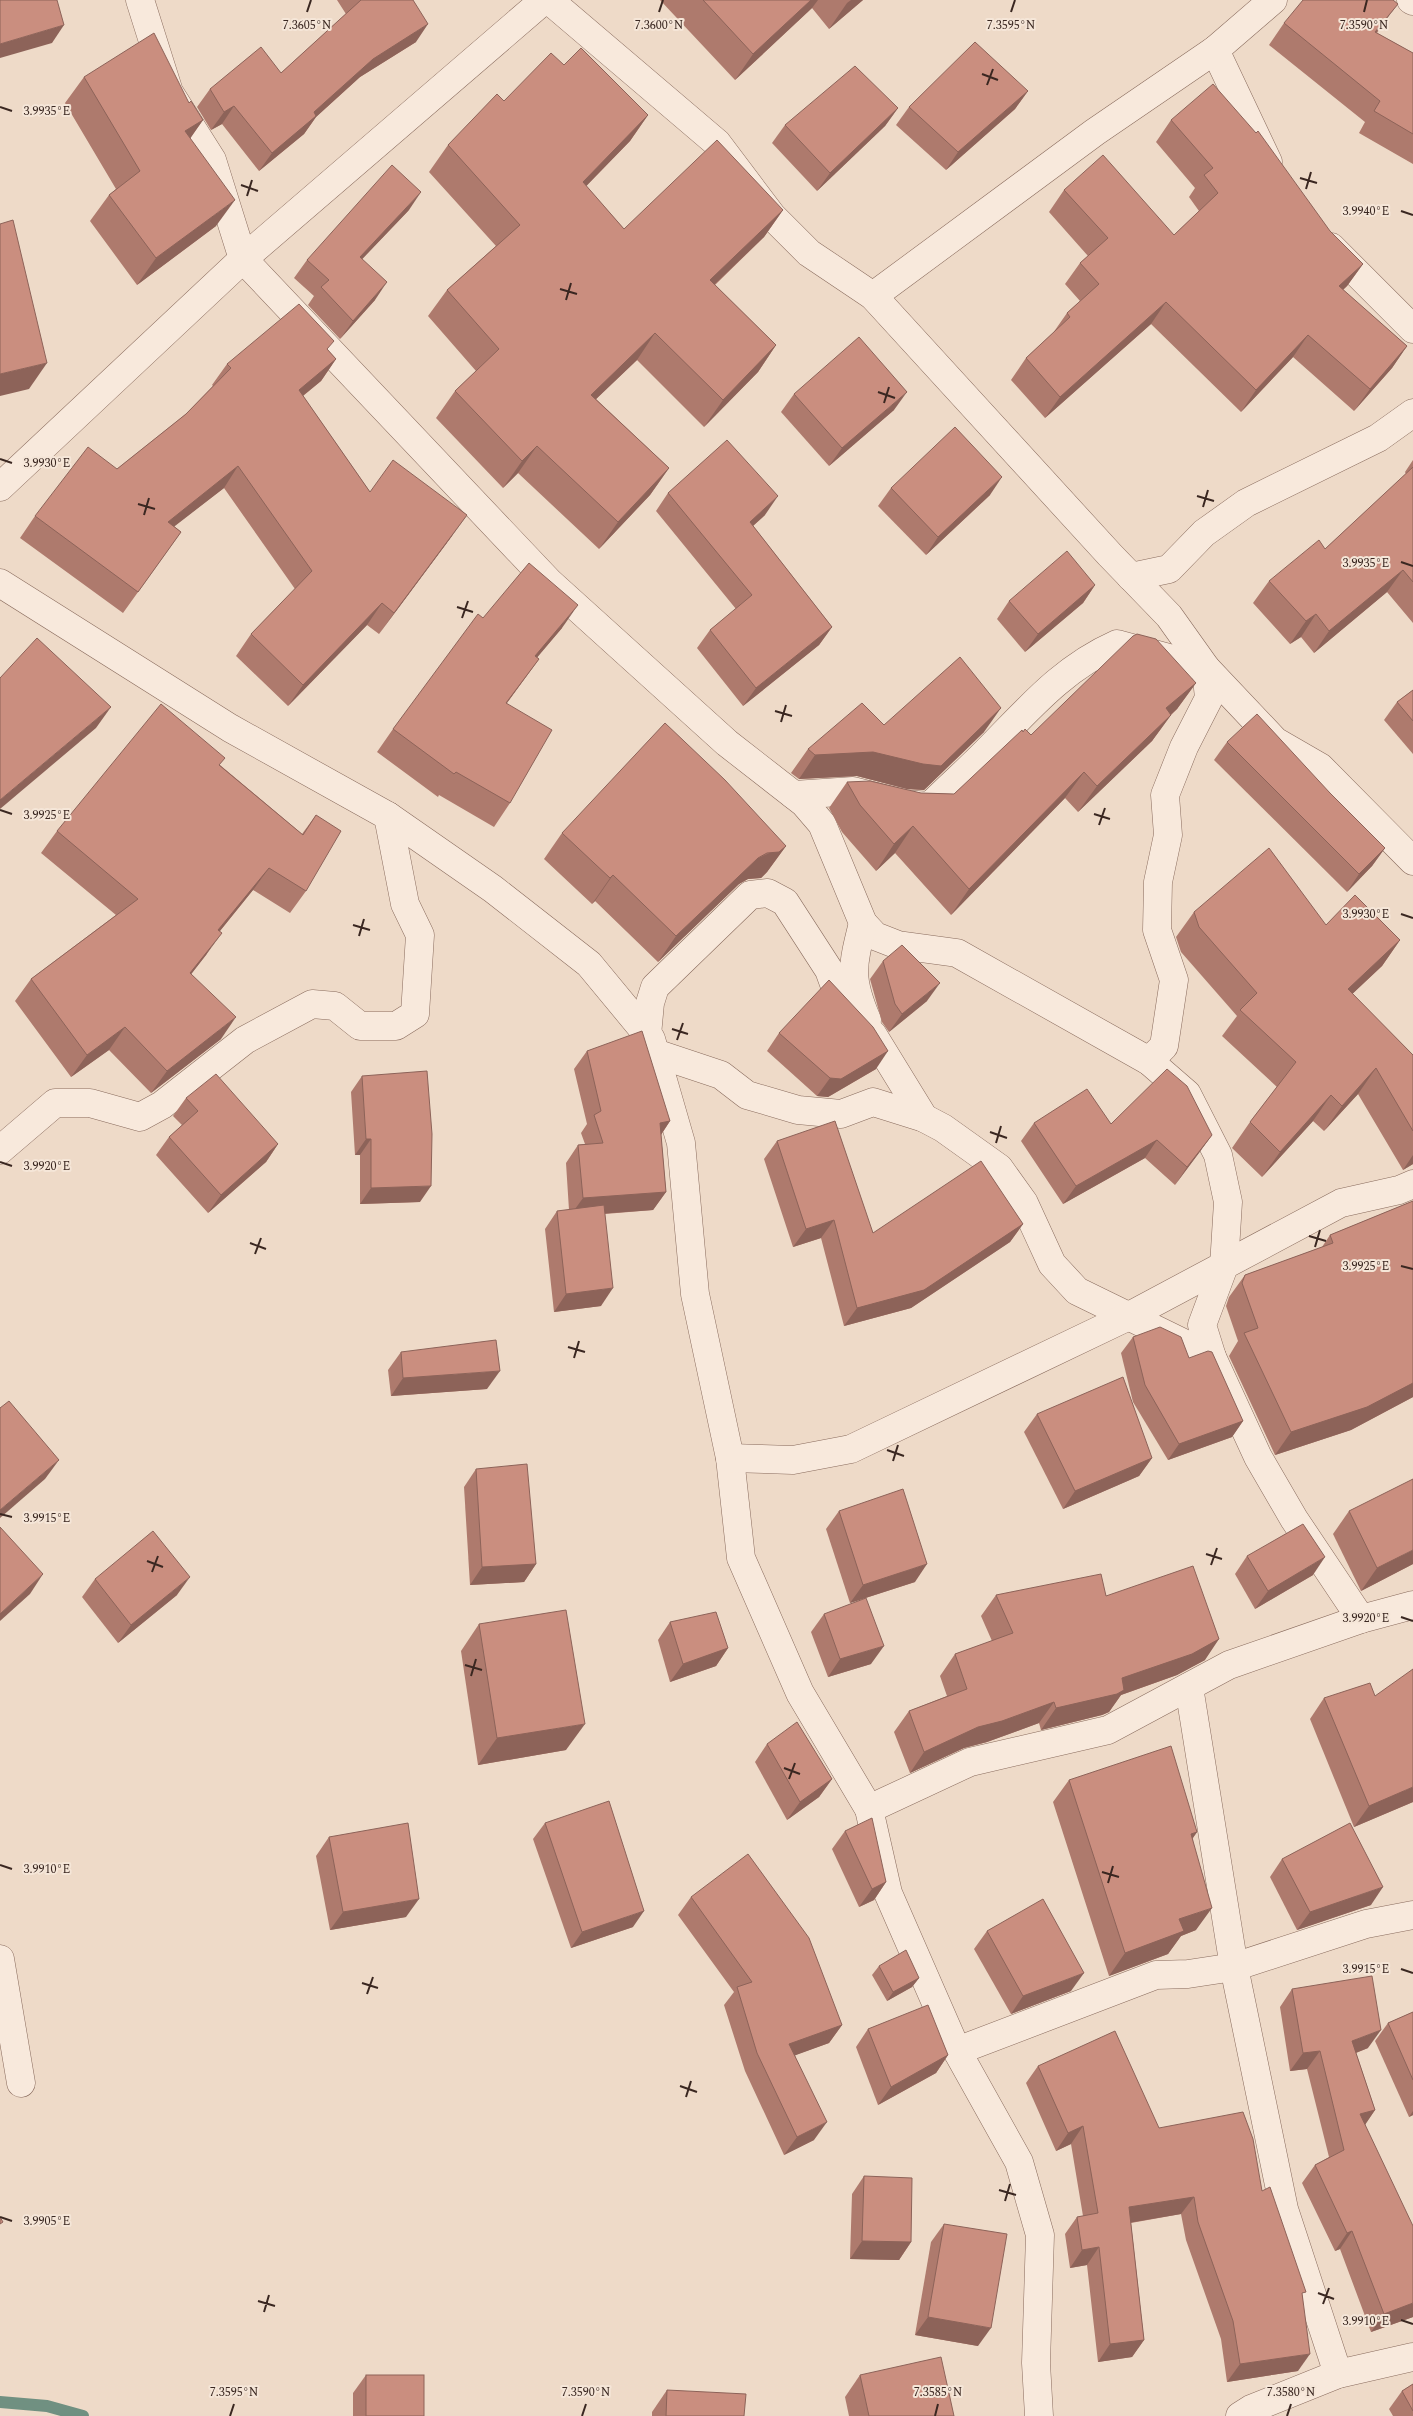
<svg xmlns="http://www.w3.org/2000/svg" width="1413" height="2416" font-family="Spectral,serif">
<rect width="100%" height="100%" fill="#eedac8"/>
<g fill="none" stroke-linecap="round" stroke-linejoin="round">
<polyline stroke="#709081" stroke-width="12" points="0,2402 47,2406 83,2416"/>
<defs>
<g id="minor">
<polyline points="140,0 169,92 212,160 243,259 549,582 727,743 804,803 822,824 863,923 875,936 898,945 957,953 1149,1061 1187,1094 1218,1155 1228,1202 1224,1266 1202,1325 1212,1357 1258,1457 1294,1519 1361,1619"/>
<polyline points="549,0 717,143 772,216 809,253 873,296 1110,555 1169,616 1206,668 1275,741 1320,767 1413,861"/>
<polyline points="1411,0 1413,1"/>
<polyline points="1215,50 1268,162"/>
<polyline points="1331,247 1413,329"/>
<polyline points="873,296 1095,132 1215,50 1273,0"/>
<polyline points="0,487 243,259 544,0"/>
<polyline points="1131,577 1169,569 1204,533 1246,503 1378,438 1413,413"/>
<polyline points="0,583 230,728 388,816 493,889 589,964 651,1039 681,1143 695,1294 730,1458 741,1558 800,1693 869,1809 888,1893 957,2051 1019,2162 1040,2235 1036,2363 1039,2416"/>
<path d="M794,795l59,-4 51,13 26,2c21,-21 43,-40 63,-61 39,-40 72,-78 124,-101l89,24 3,30 -25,49 -19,48 3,40 -10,47 -1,48 17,50 -10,66 -15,15"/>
<path d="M863,923c-11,44 -14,55 4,97"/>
<polyline points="647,1035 650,1003 655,987 750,895 768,893 785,902 829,970 841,1003 873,1035 924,1118"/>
<polyline points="655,1053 721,1075 747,1095 798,1110 841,1114 873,1102 924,1118 943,1128 999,1168 1024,1203 1052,1264 1077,1291 1212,1357"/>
<polyline points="0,1150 55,1103 90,1103 140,1117 162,1105 245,1040 312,1004 335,1006 360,1026 396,1026 415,1014 420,935 405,904 388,816"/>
<polyline points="730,1458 793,1460 851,1449 1129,1316 1341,1203 1399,1190 1413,1184"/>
<polyline points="1189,1687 1234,1967 1284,2209 1338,2374"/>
<polyline points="869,1809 970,1762 1108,1730 1229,1665 1361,1619 1413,1605"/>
<polyline points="0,1959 21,2083"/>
<polyline points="957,2051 1156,1975 1188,1974 1234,1967 1366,1924 1413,1915"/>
<polyline points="1240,2416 1251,2409 1338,2374 1413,2357"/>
</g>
</defs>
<use href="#minor" stroke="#896b5d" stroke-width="29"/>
<use href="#minor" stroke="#f8e9dc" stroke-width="28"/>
</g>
<g fill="#ae7a6d">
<polygon points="337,0 413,0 416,42 360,77 316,117 304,134 259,171 222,124 211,130 197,107 210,89 281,73 346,14"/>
<polygon points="660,0 863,0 829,29 812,8 735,80"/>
<polygon points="1284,23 1382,25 1377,33 1413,53 1413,164 1359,133 1365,122 1269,45"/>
<polygon points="564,65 648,115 630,141 586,186 624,229 783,210 764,237 715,285 776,345 758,372 704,427 637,360 596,399 669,468 650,495 599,549 518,473 503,488 436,418 455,391 476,371 428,316 447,290 496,246 429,172 448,145 504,101"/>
<polygon points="84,77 189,103 203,120 190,138 216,226 137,285 90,221 109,195 116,189 65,103"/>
<polygon points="1028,91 1015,109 946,170 896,125 909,107"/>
<polygon points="898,108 885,126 817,191 772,143 785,125"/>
<polygon points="1171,120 1330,231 1363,264 1347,286 1343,290 1407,346 1392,368 1354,411 1293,357 1241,412 1151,324 1045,418 1011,380 1026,358 1053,333 1067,313 1080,301 1065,284 1080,263 1088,256 1049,212 1064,190 1174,235 1199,211 1189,197 1195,188 1156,142"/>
<polygon points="409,210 362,259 375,300 340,339 308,305 314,296 294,278 307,260"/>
<polygon points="328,350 336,359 321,381 303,396 370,492 452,536 379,634 367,625 288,706 236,656 251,634 295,589 224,488 174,526 181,532 123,613 20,538 35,516 117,469 186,414 213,386 212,385 227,364"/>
<polygon points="794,394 894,410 829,466 781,412"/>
<polygon points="1413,460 1413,623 1387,592 1314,653 1301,637 1290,644 1253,603 1269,581 1325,549 1406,474 1405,472"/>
<polygon points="891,488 990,495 926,555 878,506"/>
<polygon points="668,493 765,515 753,526 832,627 819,645 743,706 697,648 710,630 736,609 656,511"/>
<polygon points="1095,585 1083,603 1025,652 997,619 1009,601"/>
<polygon points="483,618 562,628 537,657 539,659 507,703 510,803 494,827 439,795 438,797 377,752 393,729"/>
<polygon points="1196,683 1177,709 1171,715 1152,741 1078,812 1065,798 951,915 895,853 876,871 842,832 829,808 847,782 921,793 954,794 1023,732 1031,735"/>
<polygon points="1413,690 1413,754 1384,720 1397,702"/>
<polygon points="884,725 984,732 924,790 907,789 857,776 799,779 791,773 808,749"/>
<polygon points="1227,742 1330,793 1385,848 1372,866 1347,892 1214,760"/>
<polygon points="220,765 302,834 316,815 306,891 290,913 253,890 220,931 206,955 191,974 221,1039 151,1093 109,1050 71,1077 15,1001 31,979 116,915 41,853 57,831"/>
<polygon points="562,833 786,846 767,872 761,878 748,879 739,884 658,962 595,901 592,904 544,859"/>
<polygon points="1194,912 1326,925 1400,940 1382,966 1352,994 1413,1055 1413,1164 1403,1170 1358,1094 1324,1131 1313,1121 1262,1177 1232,1148 1250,1122 1277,1087 1222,1036 1237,1016 1181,952 1176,937"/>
<polygon points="883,961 927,1001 889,1032 882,1022 870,979"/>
<polygon points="779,1033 876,1069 828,1097 817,1096 767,1051"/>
<polygon points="587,1051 670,1121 661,1135 666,1192 653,1210 605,1214 601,1306 554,1312 545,1229 557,1211 569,1210 566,1163 578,1145 585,1144 581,1133 587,1124 574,1069"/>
<polygon points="362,1076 420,1202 360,1204 360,1155 355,1155 351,1092"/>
<polygon points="186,1098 278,1144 266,1162 208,1213 156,1155 169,1137 182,1125 173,1116"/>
<polygon points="1034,1123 1111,1124 1212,1135 1175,1185 1145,1158 1063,1204 1021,1141"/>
<polygon points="777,1141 873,1233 1023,1224 1010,1242 911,1308 844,1326 821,1238 793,1247 764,1159"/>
<polygon points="1413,1201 1413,1397 1351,1430 1275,1455 1229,1356 1238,1341 1226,1306 1229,1297 1245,1275 1322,1247 1330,1235"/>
<polygon points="1133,1337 1189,1358 1243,1421 1232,1437 1168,1460 1133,1402 1121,1353"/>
<polygon points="401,1352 487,1389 391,1396 388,1370"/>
<polygon points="1037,1414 1152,1458 1139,1476 1063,1509 1024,1432"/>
<polygon points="476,1469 536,1564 524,1582 470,1585 464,1487"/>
<polygon points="839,1511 915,1582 850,1603 826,1529"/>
<polygon points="1349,1511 1413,1564 1361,1591 1333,1534"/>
<polygon points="1247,1556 1313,1575 1255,1609 1235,1574"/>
<polygon points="95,1579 177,1595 118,1643 82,1597"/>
<polygon points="996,1595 1106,1596 1205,1660 1177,1675 1121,1695 1109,1712 1102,1715 1041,1730 1039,1723 987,1742 964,1748 910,1773 894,1732 909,1711 947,1696 940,1676 955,1654 992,1641 981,1616"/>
<polygon points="824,1614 871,1664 828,1677 811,1632"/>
<polygon points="670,1622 728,1648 716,1666 670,1682 658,1640"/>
<polygon points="479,1624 566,1750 478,1765 461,1651"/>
<polygon points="1324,1698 1413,1802 1354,1827 1310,1719"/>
<polygon points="767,1744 832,1779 819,1797 787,1820 755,1762"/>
<polygon points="1069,1780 1197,1832 1193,1838 1196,1930 1181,1936 1168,1954 1109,1976 1053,1802"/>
<polygon points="545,1823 633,1927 571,1948 533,1839"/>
<polygon points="845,1831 886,1882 874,1900 859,1907 832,1849"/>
<polygon points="329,1837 406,1917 330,1930 316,1856"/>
<polygon points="1282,1859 1371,1905 1297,1930 1270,1877"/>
<polygon points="691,1897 842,2025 829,2043 795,2055 814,2140 784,2155 745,2071 724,2005 734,1992 678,1915"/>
<polygon points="987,1931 1071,1991 1011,2014 974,1949"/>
<polygon points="879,1966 919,1978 912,1987 887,2001 872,1975"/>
<polygon points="1292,1989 1368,2048 1356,2053 1375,2110 1365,2124 1413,2317 1371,2332 1340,2249 1335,2251 1302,2183 1315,2165 1329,2157 1307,2069 1290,2071 1280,2007"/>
<polygon points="1413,2012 1413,2115 1409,2117 1375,2041 1388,2023"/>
<polygon points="868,2029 948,2055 936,2073 878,2105 856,2047"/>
<polygon points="1038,2066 1159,2128 1262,2191 1303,2297 1298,2371 1227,2382 1221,2339 1186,2240 1181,2214 1131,2223 1144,2340 1132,2357 1098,2362 1087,2265 1070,2268 1065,2234 1077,2217 1083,2216 1071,2144 1056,2151 1026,2083"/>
<polygon points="864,2176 911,2242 899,2260 850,2259 852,2194"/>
<polygon points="944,2224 978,2346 915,2335 931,2242"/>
<polygon points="366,2375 424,2416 353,2416 353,2393"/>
<polygon points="860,2375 954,2416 849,2416 845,2397"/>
<polygon points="1413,2384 1413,2416 1393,2416 1389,2409 1402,2391"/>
<polygon points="667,2390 744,2416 652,2416 652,2412"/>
</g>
<g fill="#8d6359">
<polygon points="811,0 818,0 812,8 735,80 753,54"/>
<polygon points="851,0 863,0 829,29 847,3"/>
<polygon points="1398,4 1382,25 1360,53 1375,32"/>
<polygon points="428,24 416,42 360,77 316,117 304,134 259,171 272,153 314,112 373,59"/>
<polygon points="64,25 52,43 0,58 0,44"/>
<polygon points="1028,91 1015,109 946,170 958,152"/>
<polygon points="234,106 222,124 211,130 224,112"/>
<polygon points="898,108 885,126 817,191 830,173"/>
<polygon points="648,115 630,141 564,209 583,182"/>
<polygon points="203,120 185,146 185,131"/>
<polygon points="421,192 409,210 347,275 360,257"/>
<polygon points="235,200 216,226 137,285 156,258"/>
<polygon points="783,210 764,237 691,307 710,280"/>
<polygon points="1363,264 1347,286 1323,308 1339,286"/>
<polygon points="387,282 375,300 340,339 353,321"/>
<polygon points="1166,302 1151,324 1045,418 1060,397"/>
<polygon points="655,333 637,360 572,422 591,395"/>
<polygon points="1308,335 1293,357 1241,412 1256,390"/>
<polygon points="776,345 758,372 704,427 723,400"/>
<polygon points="1407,346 1392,368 1354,411 1370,389"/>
<polygon points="336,359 321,381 284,411 299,390"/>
<polygon points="47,363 29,389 0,396 0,374"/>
<polygon points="907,392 894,410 829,466 842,448"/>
<polygon points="537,446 518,473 503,488 522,461"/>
<polygon points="238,466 224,488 153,543 168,522"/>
<polygon points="669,468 650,495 599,549 618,522"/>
<polygon points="1002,477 990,495 926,555 938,537"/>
<polygon points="778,496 765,515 737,540 750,522"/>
<polygon points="467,515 452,536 379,634 394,613"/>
<polygon points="1403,570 1387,592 1314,653 1329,631"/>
<polygon points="1095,585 1083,603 1025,652 1038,634"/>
<polygon points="382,603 367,625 288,706 303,685"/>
<polygon points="578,605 562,628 519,679 535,656"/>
<polygon points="1316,614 1301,637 1290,644 1306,621"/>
<polygon points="832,627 819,645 743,706 756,688"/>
<polygon points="539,659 522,682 490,726 506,703"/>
<polygon points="1196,683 1177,709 1148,735 1166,708"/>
<polygon points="111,707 96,728 0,809 0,800"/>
<polygon points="1001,708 984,732 924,790 907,789 857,776 799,779 815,755"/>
<polygon points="1171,715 1152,741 1078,812 1097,786"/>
<polygon points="1084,772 1065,798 951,915 969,889"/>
<polygon points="913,826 895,853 876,871 894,844"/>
<polygon points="786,846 767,872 761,878 748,879 739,884 658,962 676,936 758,858"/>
<polygon points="1385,848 1372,866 1347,892 1359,874"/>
<polygon points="269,868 253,890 202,953 218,930"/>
<polygon points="613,875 595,901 592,904 610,878"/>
<polygon points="222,933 206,955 175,995 190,973"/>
<polygon points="1400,940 1382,966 1330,1015 1348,989"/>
<polygon points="940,983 927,1001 889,1032 902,1014"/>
<polygon points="236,1017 221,1039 151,1093 167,1071"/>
<polygon points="125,1027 109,1050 71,1077 87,1055"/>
<polygon points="888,1051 876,1069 828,1097 817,1096 830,1078"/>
<polygon points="1376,1068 1358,1094 1324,1131 1342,1106"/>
<polygon points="1331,1095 1313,1121 1262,1177 1280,1152"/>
<polygon points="670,1121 658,1139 660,1123"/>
<polygon points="1212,1135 1199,1153 1175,1185 1187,1167"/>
<polygon points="366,1139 371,1139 360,1155 355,1155"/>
<polygon points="1157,1140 1145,1158 1063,1204 1076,1186"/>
<polygon points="278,1144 266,1162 208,1213 221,1195"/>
<polygon points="1413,1155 1413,1164 1403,1170"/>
<polygon points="431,1186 420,1202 360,1204 371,1188"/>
<polygon points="666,1192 653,1210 570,1216 583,1198"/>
<polygon points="834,1220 821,1238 793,1247 806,1229"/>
<polygon points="1023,1224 1010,1242 911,1308 844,1326 857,1308"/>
<polygon points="613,1288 601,1306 554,1312 566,1294"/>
<polygon points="500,1371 487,1389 391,1396 403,1378"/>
<polygon points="1413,1383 1413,1397 1351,1430 1275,1455 1291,1432"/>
<polygon points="1243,1421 1232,1437 1168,1460 1179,1444"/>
<polygon points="1152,1458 1139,1476 1063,1509 1075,1491"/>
<polygon points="59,1460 45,1479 0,1518 0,1510"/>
<polygon points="1413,1550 1413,1564 1361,1591 1377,1568"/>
<polygon points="1325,1557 1313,1575 1255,1609 1268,1591"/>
<polygon points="536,1564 524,1582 470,1585 482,1567"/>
<polygon points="927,1564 915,1582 850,1603 863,1585"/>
<polygon points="43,1574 30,1594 0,1621 0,1614"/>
<polygon points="190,1577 177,1595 118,1643 131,1625"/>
<polygon points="1219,1639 1205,1660 1177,1675 1121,1695 1109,1712 1102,1715 1041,1730 1056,1708 1122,1678"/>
<polygon points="884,1646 871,1664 828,1677 840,1659"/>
<polygon points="728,1648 716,1666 670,1682 683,1664"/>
<polygon points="1054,1702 1039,1723 987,1742 964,1748 910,1773 924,1752 978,1727"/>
<polygon points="585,1724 566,1750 478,1765 497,1738"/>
<polygon points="832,1779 819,1797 787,1820 800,1802"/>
<polygon points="1413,1787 1413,1802 1354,1827 1369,1806"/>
<polygon points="1197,1832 1181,1854 1191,1834"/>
<polygon points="886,1882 874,1900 859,1907 872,1889"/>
<polygon points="1383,1887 1371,1905 1297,1930 1310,1912"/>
<polygon points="419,1899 406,1917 330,1930 343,1912"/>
<polygon points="1212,1908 1196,1930 1181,1936 1168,1954 1109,1976 1125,1953 1179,1919"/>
<polygon points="644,1911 633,1927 571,1948 582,1932"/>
<polygon points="1084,1973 1071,1991 1011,2014 1023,1996"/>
<polygon points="919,1978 912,1987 887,2001 893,1992"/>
<polygon points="842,2025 829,2043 777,2062 789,2044"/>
<polygon points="1381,2030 1368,2048 1340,2059 1352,2041"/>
<polygon points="1320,2051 1307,2069 1290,2071 1303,2053"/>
<polygon points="948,2055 936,2073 878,2105 891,2087"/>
<polygon points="1375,2110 1363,2128 1360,2114"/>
<polygon points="1413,2111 1413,2115 1409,2117"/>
<polygon points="827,2122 814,2140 784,2155 797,2137"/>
<polygon points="1083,2126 1071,2144 1056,2151 1068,2133"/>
<polygon points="1194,2197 1181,2214 1116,2225 1129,2207"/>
<polygon points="1352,2231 1340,2249 1335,2251 1347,2233"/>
<polygon points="862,2241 911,2242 899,2260 850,2259"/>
<polygon points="1099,2247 1087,2265 1070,2268 1082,2250"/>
<polygon points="1413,2303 1413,2317 1371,2332 1384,2314"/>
<polygon points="928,2317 991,2328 978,2346 915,2335"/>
<polygon points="1144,2340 1132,2357 1098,2362 1110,2344"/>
<polygon points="1310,2354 1298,2371 1227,2382 1240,2364"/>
</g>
<g fill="#ca8e7f" stroke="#8d6359">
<polygon points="0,0 57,0 64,25 0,44"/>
<polygon points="361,0 413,0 428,24 373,59 314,112 316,116 272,153 234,106 224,112 210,89 261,47 281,73"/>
<polygon points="703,0 811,0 753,54"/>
<polygon points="1303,0 1393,0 1398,4 1375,32 1413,53 1413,134 1374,111 1380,101 1284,23"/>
<polygon points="154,33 189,103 191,101 203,120 185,131 235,200 156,258 109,195 140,171 84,77"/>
<polygon points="975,42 1028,91 958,152 909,107"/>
<polygon points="581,48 648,115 583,182 624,229 717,140 783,210 710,280 776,345 723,400 655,333 591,395 669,468 618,522 537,446 522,461 455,391 499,349 447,290 520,225 448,145 497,94 504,101 551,53 564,65"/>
<polygon points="855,66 898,108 830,173 785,125"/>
<polygon points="1213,84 1256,133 1258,131 1330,231 1363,264 1339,286 1407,346 1370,389 1308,335 1256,390 1166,302 1060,397 1026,358 1070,317 1067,313 1099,284 1080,263 1108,238 1064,190 1103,155 1174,235 1218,193 1204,175 1213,168 1171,120"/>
<polygon points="392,165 421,192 360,257 387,282 353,321 321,287 329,280 307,260"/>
<polygon points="13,220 47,363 0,374 0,224"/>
<polygon points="299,304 334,341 327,349 336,359 299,390 370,492 393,460 467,515 394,613 382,603 303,685 251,634 312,571 238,466 168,522 181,532 138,592 35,516 88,447 117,469 186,414 231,368 227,364"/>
<polygon points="859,337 907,392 842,448 794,394"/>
<polygon points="955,427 1002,477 938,537 891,488"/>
<polygon points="727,440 778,496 750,522 832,627 756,688 710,630 752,595 668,493"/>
<polygon points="1413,467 1413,582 1403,570 1329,631 1316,614 1306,621 1269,581 1319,540 1325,549"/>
<polygon points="1067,551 1095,585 1038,634 1009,601"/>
<polygon points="529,563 578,605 535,656 539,659 506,703 552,730 510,803 456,772 454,774 393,729 478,614 483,618"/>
<polygon points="1137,634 1156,639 1196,683 1166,708 1171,715 1097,786 1084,772 969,889 913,826 894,844 860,805 847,782 870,781 921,793 954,794 1022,730 1023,732 1025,729 1031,735 1133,636"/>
<polygon points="37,638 111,707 0,800 0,678"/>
<polygon points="960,657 1001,708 941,766 923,764 873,752 815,755 808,749 862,703 884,725"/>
<polygon points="1413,690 1413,721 1397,702"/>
<polygon points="161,704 225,758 219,765 303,835 316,815 341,831 306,891 269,868 218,930 222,933 190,973 236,1017 167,1071 125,1027 87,1055 31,979 138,899 57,831"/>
<polygon points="1257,714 1330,793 1385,848 1359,874 1227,742"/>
<polygon points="665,723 725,780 786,846 779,852 767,853 758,858 676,936 613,875 610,878 562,833"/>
<polygon points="1269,848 1326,925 1355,895 1400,940 1348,989 1413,1055 1413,1131 1376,1068 1342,1106 1331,1095 1280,1152 1250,1122 1296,1062 1240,1010 1257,993 1199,927 1194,912"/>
<polygon points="902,945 940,983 902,1014 895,1004 883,961"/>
<polygon points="829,980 873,1027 888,1051 841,1079 830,1078 779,1033"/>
<polygon points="642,1031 670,1121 660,1123 666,1192 583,1198 578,1145 603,1143 594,1115 601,1111 587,1051"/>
<polygon points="1167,1069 1187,1086 1212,1135 1187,1167 1157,1140 1076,1186 1034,1123 1087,1089 1111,1124"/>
<polygon points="427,1071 432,1134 431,1186 371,1188 371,1139 366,1139 362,1076"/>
<polygon points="216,1074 278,1144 221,1195 169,1137 198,1111 186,1098"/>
<polygon points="835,1121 873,1233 981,1161 1023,1224 924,1290 857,1308 834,1220 806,1229 777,1141"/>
<polygon points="1413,1201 1413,1383 1367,1407 1291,1432 1244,1333 1258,1328 1242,1283 1245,1275 1333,1243 1330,1235"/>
<polygon points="604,1205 613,1288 566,1294 557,1211"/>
<polygon points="1160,1327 1181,1337 1189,1358 1208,1351 1212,1352 1243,1421 1179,1444 1145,1385 1133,1337"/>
<polygon points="496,1340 500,1371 403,1378 401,1352"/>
<polygon points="1123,1377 1152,1458 1075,1491 1037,1414"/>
<polygon points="9,1401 59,1460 0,1510 0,1408"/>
<polygon points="527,1464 536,1564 482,1567 476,1469"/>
<polygon points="1413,1479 1413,1550 1377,1568 1349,1511"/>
<polygon points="903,1489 927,1564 863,1585 839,1511"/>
<polygon points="1303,1524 1325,1557 1268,1591 1247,1556"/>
<polygon points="0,1527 43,1574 0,1614"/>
<polygon points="153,1531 190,1577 131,1625 95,1579"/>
<polygon points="1193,1566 1219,1639 1192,1654 1122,1678 1124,1690 1117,1694 1056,1708 1054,1702 1002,1721 978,1727 924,1752 909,1711 967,1689 955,1654 1013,1633 996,1595 1101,1574 1106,1596"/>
<polygon points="866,1598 884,1646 840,1659 824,1614"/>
<polygon points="566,1610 585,1724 497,1738 479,1624"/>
<polygon points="716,1612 728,1648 683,1664 670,1622"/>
<polygon points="1413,1669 1413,1787 1369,1806 1324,1698 1370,1683 1375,1696"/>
<polygon points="797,1722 832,1779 800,1802 767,1744"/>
<polygon points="1171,1746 1197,1832 1191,1834 1212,1908 1179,1919 1184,1931 1125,1953 1069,1780"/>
<polygon points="609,1801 644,1911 582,1932 545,1823"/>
<polygon points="872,1818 886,1882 872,1889 845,1831"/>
<polygon points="408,1823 419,1899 343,1912 329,1837"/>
<polygon points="1350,1823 1383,1887 1310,1912 1282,1859"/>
<polygon points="748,1854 809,1938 842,2025 789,2044 827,2122 797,2137 757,2053 737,1987 752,1982 691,1897"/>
<polygon points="1043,1899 1084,1973 1023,1996 987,1931"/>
<polygon points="906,1950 919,1978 893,1992 879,1966"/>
<polygon points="1372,1976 1381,2030 1352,2041 1375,2110 1360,2114 1413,2226 1413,2303 1384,2314 1352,2231 1347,2233 1315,2165 1344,2150 1320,2051 1303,2053 1292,1989"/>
<polygon points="928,2005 948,2055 891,2087 868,2029"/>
<polygon points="1413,2012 1413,2080 1388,2023"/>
<polygon points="1115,2031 1159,2128 1243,2112 1253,2139 1262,2191 1270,2187 1306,2292 1302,2293 1310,2354 1240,2364 1233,2321 1198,2222 1194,2197 1129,2207 1144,2340 1110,2344 1099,2247 1082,2250 1077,2217 1098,2213 1083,2126 1068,2133 1038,2066"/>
<polygon points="864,2176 912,2178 911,2242 862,2241"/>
<polygon points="0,2217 3,2222 0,2224"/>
<polygon points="944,2224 1007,2234 991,2328 928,2317"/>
<polygon points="941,2357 954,2416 869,2416 860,2375"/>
<rect x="366" y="2375" width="58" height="41"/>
<polygon points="1413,2384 1413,2411 1402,2391"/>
<polygon points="667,2390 746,2394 744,2416 666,2416"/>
</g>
<path fill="none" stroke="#3a2721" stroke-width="2" d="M307,12l4,-12M659,12l4,-12M1011,12l4,-12M1364,12l3,-12M982,74l16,6M987,85l6,-16M0,107l12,4M1300,178l17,5M241,185l17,6M1306,189l5,-17M247,196l5,-16M1401,211l12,4M560,289l17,5M566,300l5,-17M878,392l17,6M884,403l5,-16M0,459l12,4M1197,496l17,5M138,504l17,5M1203,507l5,-17M144,515l5,-17M1401,562l12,4M457,607l16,5M462,618l6,-17M775,711l17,5M781,722l5,-17M0,810l12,4M1094,814l16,5M1099,825l6,-17M1401,914l12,4M353,925l17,5M359,936l5,-17M672,1029l16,5M677,1040l6,-17M990,1132l17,6M996,1143l5,-17M0,1162l12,4M1309,1236l17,5M250,1243l16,6M1315,1247l5,-17M255,1254l6,-16M1401,1266l12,3M568,1347l17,5M574,1358l5,-17M887,1450l17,6M893,1461l5,-16M0,1514l12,3M1206,1554l16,5M147,1561l16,6M1211,1565l6,-17M152,1572l6,-16M1401,1617l12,4M465,1665l17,5M471,1676l5,-17M784,1768l16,6M789,1779l6,-16M0,1865l12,4M1102,1872l17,5M1108,1883l5,-17M1401,1969l12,4M362,1983l16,5M367,1994l6,-17M680,2086l17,6M686,2097l5,-16M999,2190l17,5M1005,2201l5,-17M0,2217l12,4M1318,2293l16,6M258,2301l17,5M1323,2304l6,-16M264,2312l5,-17M1401,2320l12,4M230,2416l4,-12M582,2416l4,-12M935,2416l3,-12M1287,2416l4,-12"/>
<g font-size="12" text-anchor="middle" fill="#3a2721" stroke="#f5e6d8" stroke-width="4" stroke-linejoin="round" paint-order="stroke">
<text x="307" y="29">7.3605°N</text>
<text x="659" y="29">7.3600°N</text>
<text x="1011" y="29">7.3595°N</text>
<text x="1364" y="29">7.3590°N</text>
<text x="47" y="115">3.9935°E</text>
<text x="1366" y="215">3.9940°E</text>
<text x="47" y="467">3.9930°E</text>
<text x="1366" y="567">3.9935°E</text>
<text x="47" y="819">3.9925°E</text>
<text x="1366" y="918">3.9930°E</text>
<text x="47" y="1170">3.9920°E</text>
<text x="1366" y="1270">3.9925°E</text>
<text x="47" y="1522">3.9915°E</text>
<text x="1366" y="1622">3.9920°E</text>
<text x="47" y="1873">3.9910°E</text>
<text x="1366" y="1973">3.9915°E</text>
<text x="47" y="2225">3.9905°E</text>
<text x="1366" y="2325">3.9910°E</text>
<text x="234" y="2396">7.3595°N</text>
<text x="586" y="2396">7.3590°N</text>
<text x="938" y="2396">7.3585°N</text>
<text x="1291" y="2396">7.3580°N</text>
</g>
</svg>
